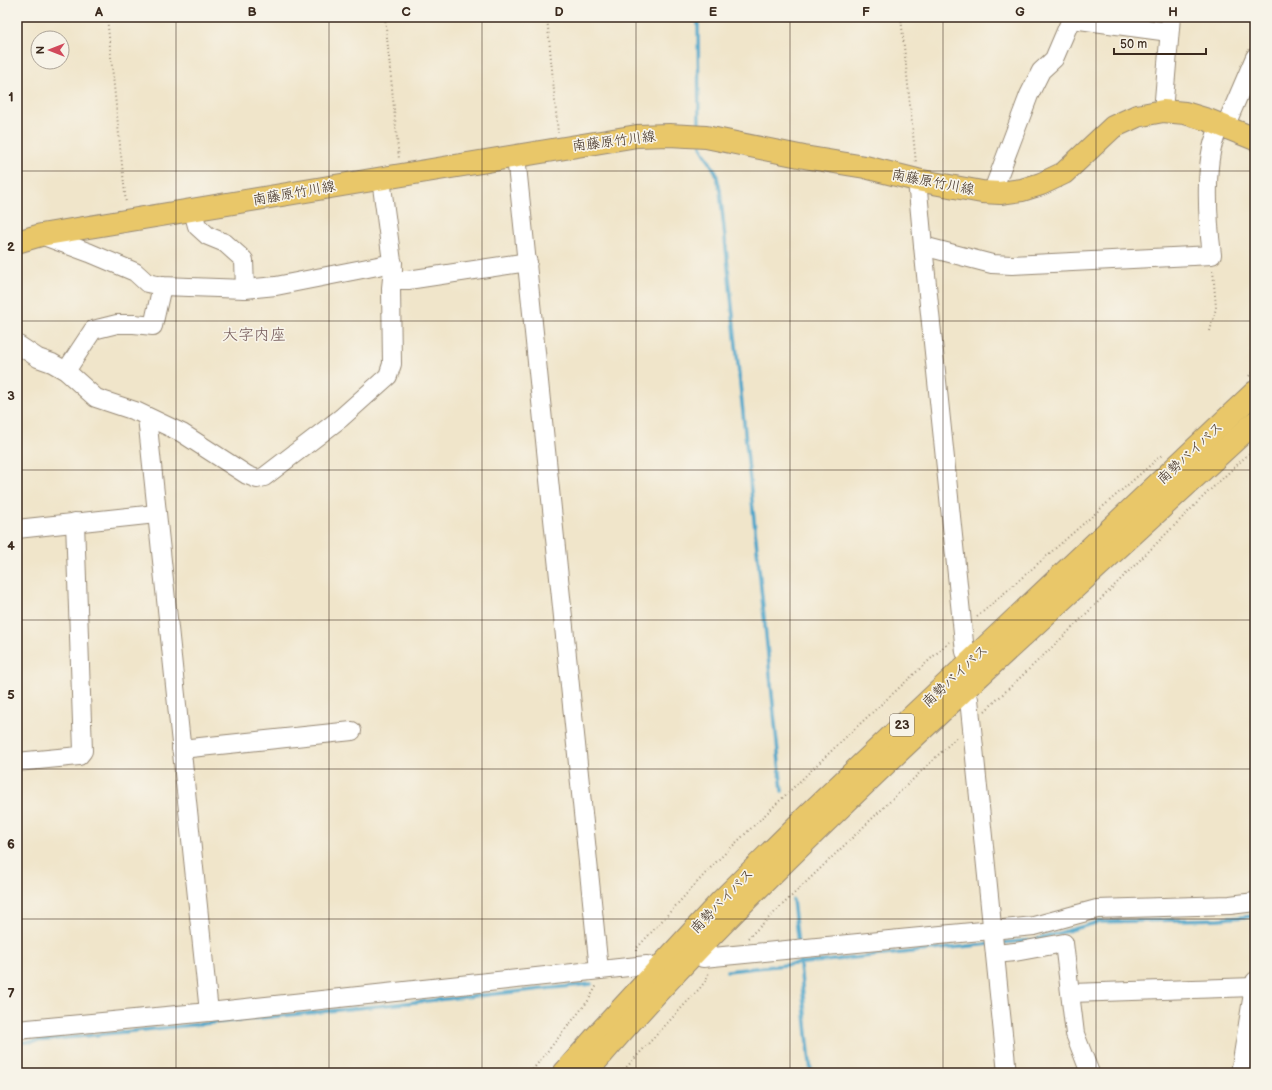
<svg xmlns="http://www.w3.org/2000/svg" width="1272" height="1090" font-family="'Balsamiq Sans','Klee One',sans-serif">
<rect width="100%" height="100%" fill="#f7f3e8"/>
<filter id="ink" filterUnits="userSpaceOnUse"><feTurbulence type="fractalNoise" baseFrequency=".025" numOctaves="2"/><feDisplacementMap in="SourceGraphic" scale="8" xChannelSelector="R" yChannelSelector="G"/><feConvolveMatrix kernelMatrix="1 2 1 2 8 2 1 2 1" color-interpolation-filters="sRGB"/></filter>
<filter id="wash" filterUnits="userSpaceOnUse"><feTurbulence type="fractalNoise" baseFrequency=".012" numOctaves="4" result="noise"/><feDisplacementMap in="SourceGraphic" scale="16" xChannelSelector="R" yChannelSelector="G"/><feGaussianBlur stdDeviation="0.9" result="paint"/><feColorMatrix in="noise" values="0 0 0 0 0 0 0 0 0 0 0 0 0 0 0 0 0 1.4 0 .05"/><feComposite in="paint" operator="in"/></filter>
<g filter="url(#wash)">
<rect width="100%" height="100%" fill="#f0e5ca"/>
<g fill="none" stroke-linecap="round" stroke-linejoin="round">
<g stroke="#4ca4c9" stroke-width="3.5">
<polyline points="698,17 699,130"/>
<polyline points="701,144 701,147 716,173 720,190 782,791"/>
<polyline points="793,900 798,945"/>
<polyline points="999,943 1034,940 1099,922 1219,919 1255,916"/>
<polyline points="799,955 811,1073"/>
<polyline points="727,971 989,944"/>
<polyline points="17,1043 591,984"/>
</g>
</g>
</g>
<g filter="url(#ink)">
<g fill="none" stroke-linecap="round" stroke-linejoin="round">
<defs>
<g id="minor">
<polyline points="1072,19 1169,32"/>
<polyline points="1163,111 1171,17"/>
<polyline points="516,156 599,970"/>
<polyline points="917,180 923,246 965,652"/>
<polyline points="992,193 1029,95 1041,71 1054,59 1072,17"/>
<polyline points="41,235 90,253 135,272 147,283 162,286 245,289 244,260 225,243 208,236 197,226 193,211"/>
<path d="M923,246l69,18 20,1 200,-10c-4,-31 -10,-103 9,-129 1,-2 4,-4 7,-6l27,-63"/>
<polyline points="392,280 408,280 528,262"/>
<polyline points="245,289 276,286 393,263"/>
<polyline points="17,344 38,358 52,363 66,371 96,398 138,412 182,433 247,475 257,479 264,477 341,418 388,376 392,364 391,288 393,269 381,179"/>
<polyline points="66,371 93,330 117,324 134,324 153,326 162,286"/>
<polyline points="147,417 209,1012"/>
<polyline points="17,529 156,514"/>
<polyline points="969,699 1007,1073"/>
<polyline points="181,749 352,731"/>
<polyline points="17,762 79,756 83,751 75,522"/>
<polyline points="995,954 1015,952 1064,943 1075,1034 1090,1073"/>
<polyline points="703,958 1034,926 1097,909 1230,905 1255,902"/>
<polyline points="1071,993 1254,987"/>
<polyline points="17,1030 209,1012 647,965"/>
<polyline points="1240,1073 1255,981"/>
</g>
<polyline id="major" points="17,242 41,235 637,136 669,135 706,137 804,157 865,167 917,180 982,192 1000,193 1022,190 1041,184 1064,173 1113,127 1137,116 1163,111 1185,113 1208,120 1255,139"/>
<g id="highway">
<polyline points="564,1073 601,1031 722,900 810,813 1255,392"/>
<path d="M586,1073c89,-105 187,-201 287,-297 126,-120 254,-236 382,-354"/>
</g>
</defs>
<use href="#minor" stroke="#968874" stroke-width="20"/>
<use href="#major" stroke="#968874" stroke-width="24"/>
<use href="#highway" stroke="#968874" stroke-width="24"/>
<g stroke="#968874" stroke-width="2" stroke-dasharray="1 3" stroke-linecap="butt">
<polyline points="107,17 126,204"/>
<polyline points="385,17 399,159"/>
<polyline points="547,17 558,133"/>
<polyline points="901,17 916,163"/>
<polyline points="1210,331 1216,308 1213,270"/>
<polyline points="1249,376 1255,371"/>
<polyline points="977,617 1163,454"/>
<polyline points="985,711 1067,633 1209,491 1255,448"/>
<polyline points="748,938 958,736"/>
<polyline points="636,951 636,949 714,864 850,733 949,642"/>
<polyline points="530,1073 588,1001 597,985"/>
<polyline points="621,1073 700,988 706,980 709,972"/>
</g>
<use href="#minor" stroke="#fff" stroke-width="18"/>
<use href="#major" stroke="#e9c769" stroke-width="22"/>
<use href="#highway" stroke="#e9c769" stroke-width="22"/>
</g>
</g>
<path fill="none" stroke="#3b2a1e" stroke-width="1" stroke-opacity="0.55" d="M176,17v1056M329,17v1056M482,17v1056M636,17v1056M790,17v1056M943,17v1056M1096,17v1056M17,171h1238M17,321h1238M17,470h1238M17,620h1238M17,769h1238M17,919h1238"/>
<g text-anchor="middle" dominant-baseline="central" stroke-width="3.5" stroke-linejoin="round" paint-order="stroke">
<rect fill="#f7f3e8" stroke="#73665b" stroke-width="1" x="890" y="714" width="24" height="22" rx="3"/>
<g font-size="13" font-weight="bold" fill="#3b2a1e">
<text x="902" y="725">23</text>
</g>
<g font-size="14" fill="#3b2a1e" stroke="#f7f3e8">
<text transform="translate(614 141) rotate(-7)">南藤原竹川線</text>
<text transform="translate(933 182) rotate(11)">南藤原竹川線</text>
<text transform="translate(294 193) rotate(-10)">南藤原竹川線</text>
<text transform="translate(1190 453) rotate(-43)">南勢バイパス</text>
<text transform="translate(955 676) rotate(-43)">南勢バイパス</text>
<text transform="translate(722 901) rotate(-46)">南勢バイパス</text>
</g>
<g font-size="16" fill="#735858" stroke="#f7f3e8">
<text x="254" y="335">大字内座</text>
</g>
</g>
<rect width="1272" height="1090" fill="none" stroke="#f7f3e8" stroke-width="44"/>
<g transform="translate(50 50) rotate(270)"><circle r="19" fill="#f7f3e8" stroke="#aca397"/>
<path d="M0-3L7 15L0 10L-7 15Z" fill="#d1495b"/>
<text y="-6" font-size="11" font-weight="bold" text-anchor="middle" fill="#3b2a1e">N</text>
</g>
<path d="M1114 48v6h92v-6" fill="none" stroke="#3b2a1e" stroke-width="2"/>
<text x="1120" y="48" font-size="12" fill="#3b2a1e" stroke="#f7f3e8" stroke-width="3" paint-order="stroke">50 m</text>
<rect x="22" y="22" width="1228" height="1046" fill="none" stroke="#3b2a1e" stroke-width="1.5"/>
<g font-size="13" text-anchor="middle" font-weight="bold" fill="#3b2a1e">
<text x="99" y="16">A</text>
<text x="252" y="16">B</text>
<text x="406" y="16">C</text>
<text x="559" y="16">D</text>
<text x="713" y="16">E</text>
<text x="866" y="16">F</text>
<text x="1020" y="16">G</text>
<text x="1173" y="16">H</text>
<text x="11" y="101">1</text>
<text x="11" y="251">2</text>
<text x="11" y="400">3</text>
<text x="11" y="550">4</text>
<text x="11" y="699">5</text>
<text x="11" y="848">6</text>
<text x="11" y="998">7</text>
</g>
</svg>
